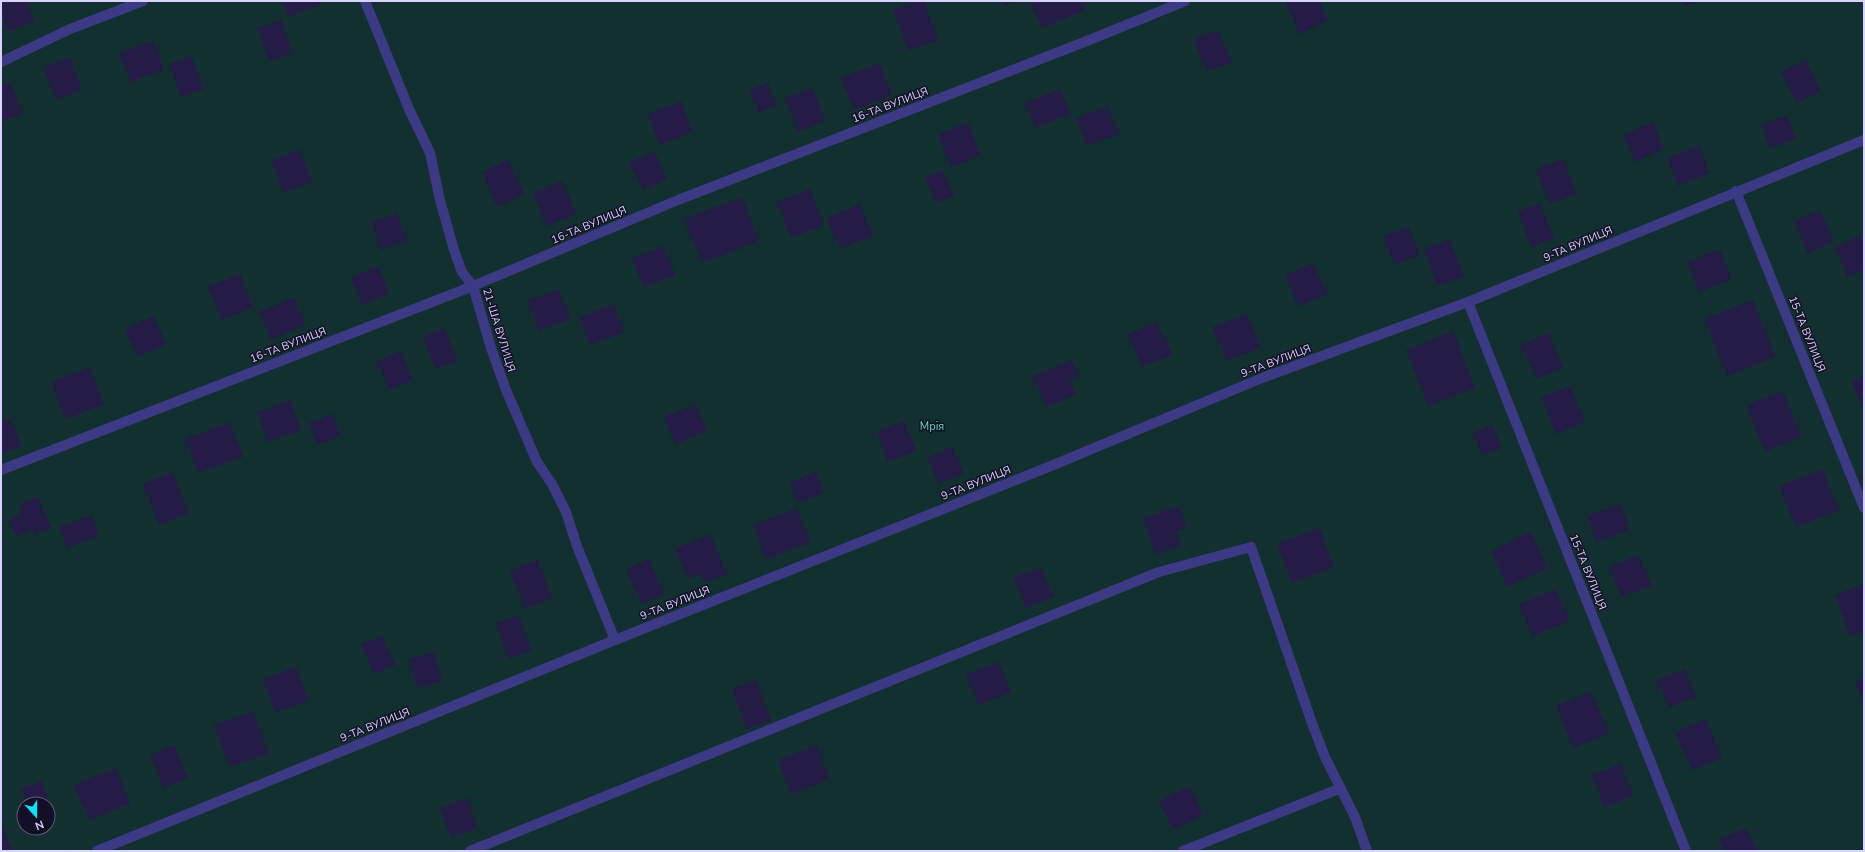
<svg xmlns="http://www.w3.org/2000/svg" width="1865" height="852" font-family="'Nunito Sans',sans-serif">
  <rect width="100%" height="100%" fill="#130f26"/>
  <path fill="#12302f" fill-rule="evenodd" d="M1 1H1864V851H1ZM24 804H48V828H24Z"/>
  <path fill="#241b47" d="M1 1H27L34 21 8 31 1 12Z
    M282 1H320L321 5 288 17Z
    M917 1H924L938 40 908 51 893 10Z
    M1004 1H1016L1006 5Z
    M1039 1H1082L1086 10 1042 28 1031 4Z
    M1288 1H1320L1328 21 1299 34 1286 2Z
    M1683 1H1699L1685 6Z
    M281 20 292 53 269 61 257 28Z
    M1218 30 1232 62 1207 71 1194 39Z
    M153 41 164 70 130 82 119 53Z
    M191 56 204 89 181 97 169 64Z
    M70 57 82 90 56 100 44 67Z
    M1806 60 1821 92 1796 103 1781 72Z
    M879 63 892 95 854 110 841 78Z
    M10 82 23 113 1 122V85Z
    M768 83 776 105 759 112 750 90Z
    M813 88 825 121 798 132 785 98Z
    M1060 89 1071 114 1035 128 1025 103Z
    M681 101 693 132 660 145 648 114Z
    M1108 106 1119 134 1087 146 1076 118Z
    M1787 115 1796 139 1770 148 1761 125Z
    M1653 122 1664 149 1635 162 1623 135Z
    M968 123 981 156 951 167 938 134Z
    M1700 146 1710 173 1678 186 1667 158Z
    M300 150 312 182 283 193 272 160Z
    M654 151 667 179 643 190 629 163Z
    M1563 159 1577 194 1550 204 1536 169Z
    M509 160 524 195 497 207 482 172Z
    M943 170 954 196 936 203 925 177Z
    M562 181 576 214 546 226 533 193Z
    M810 189 824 225 791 238 777 202Z
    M742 197 759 241 702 263 684 219Z
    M1540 203 1554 238 1531 247 1518 212Z
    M860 204 873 235 840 249 827 218Z
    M1820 210 1834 242 1808 253 1794 221Z
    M397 213 407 241 381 250 371 222Z
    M1409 227 1420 255 1394 265 1384 236Z
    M1860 236 1864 244V270L1848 277 1835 247Z
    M1450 239 1464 277 1437 286 1424 249Z
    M664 246 675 275 644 287 632 258Z
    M1720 249 1732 279 1699 292 1687 262Z
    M1313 263 1327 294 1298 306 1285 275Z
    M379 266 389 293 362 305 351 277Z
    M240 274 253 307 222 320 208 287Z
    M559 289 570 319 539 331 528 300Z
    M294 297 305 325 271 340 259 312Z
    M1753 300 1775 357 1727 376 1705 319Z
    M614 304 624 332 590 345 579 317Z
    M1247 314 1261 347 1227 361 1213 327Z
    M153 316 166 344 137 357 125 329Z
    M1157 322 1172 355 1142 367 1128 334Z
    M444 328 458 361 436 369 423 337Z
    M1453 331 1475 388 1428 406 1406 350Z
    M1549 333 1563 368 1536 379 1521 345Z
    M401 351 413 380 389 390 377 361Z
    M1072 360 1079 376 1070 379 1076 395 1045 407 1033 376Z
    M90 367 104 404 65 419 51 382Z
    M1864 376V411L1852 381Z
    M1570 386 1585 422 1556 434 1541 397Z
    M1783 391 1801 437 1765 452 1746 405Z
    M290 400 301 430 268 442 257 412Z
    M696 404 707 431 675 444 664 417Z
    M333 414 341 436 317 445 309 423Z
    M10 418 21 446 1 454V422Z
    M904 421 916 451 888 462 876 432Z
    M230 422 243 457 198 473 185 439Z
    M1492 425 1502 448 1482 456 1473 433Z
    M953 447 963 474 939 484 927 457Z
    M1822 469 1839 510 1796 527 1779 486Z
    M173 472 189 513 159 525 143 484Z
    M816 472 824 493 798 503 790 482Z
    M38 497 51 528 35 535 32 529 16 536 9 520 22 514 18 505Z
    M1620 504 1630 530 1596 542 1587 516Z
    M1179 506 1186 528 1177 531 1181 546 1155 554 1143 518Z
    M797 508 810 543 766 559 753 525Z
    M92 515 99 536 67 548 59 527Z
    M1319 528 1334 567 1292 583 1277 544Z
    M1531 532 1548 568 1507 587 1491 551Z
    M710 534 727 574 705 583 701 574 688 579 675 549Z
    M1639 555 1651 586 1621 597 1609 567Z
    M649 559 664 594 641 604 626 569Z
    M537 560 552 598 525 609 510 571Z
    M1041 567 1054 597 1026 608 1013 578Z
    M1864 584V631L1850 636 1835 595Z
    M1556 589 1569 621 1532 636 1519 604Z
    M519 615 531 651 508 659 496 623Z
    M382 636 395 665 374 674 361 644Z
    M433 652 443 680 418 688 408 660Z
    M999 662 1011 692 978 705 966 674Z
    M296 667 309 701 275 713 263 679Z
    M1685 669 1696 697 1668 708 1657 680Z
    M1864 678V702L1855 682Z
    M756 680 771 721 747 729 732 689Z
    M1591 691 1609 733 1574 748 1556 706Z
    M253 711 269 753 230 767 214 725Z
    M1706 719 1722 758 1692 770 1675 732Z
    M174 745 188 778 163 788 150 755Z
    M817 745 830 779 791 794 779 760Z
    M1621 764 1633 796 1604 807 1592 775Z
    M116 768 130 804 89 820 74 785Z
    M41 781 56 818 48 821V804H27L21 789Z
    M1190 786 1204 815 1173 830 1159 801Z
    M467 798 478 828 451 837 440 808Z
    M1 823 12 850 11 851H1Z
    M1747 828 1757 851H1724L1719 839Z"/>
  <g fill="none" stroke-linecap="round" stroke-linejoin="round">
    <path stroke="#3d3a85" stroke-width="10" d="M365 1 409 109 430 153 440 200 454 250 462 272 473 286 491 348 506 390 537 462 552 484 566 512 577 546 615 640
      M1 62 70 29 143 1
      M1736 191 1864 508
      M1468 302 1686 851
      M1 470 473 286 678 200 1092 39 1185 1
      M97 851 615 640 1051 466 1262 378 1468 302 1864 140
      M470 851 1159 572 1251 547 1313 726 1325 757 1355 817 1367 851
      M1183 851 1341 788"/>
  </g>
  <g text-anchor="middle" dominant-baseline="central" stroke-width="3" stroke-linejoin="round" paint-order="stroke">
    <g font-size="11" fill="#d9d4ff" stroke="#130f26">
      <text transform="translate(890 105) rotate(-21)">16-ТА ВУЛИЦЯ</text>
      <text transform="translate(589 225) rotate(-23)">16-ТА ВУЛИЦЯ</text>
      <text transform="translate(1578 244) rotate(-23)">9-ТА ВУЛИЦЯ</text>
      <text transform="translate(499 330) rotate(73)">21-ША ВУЛИЦЯ</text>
      <text transform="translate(1807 334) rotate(68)">15-ТА ВУЛИЦЯ</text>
      <text transform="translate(288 345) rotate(-21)">16-ТА ВУЛИЦЯ</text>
      <text transform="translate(1276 361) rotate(-21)">9-ТА ВУЛИЦЯ</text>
      <text transform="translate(976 483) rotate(-22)">9-ТА ВУЛИЦЯ</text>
      <text transform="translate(1588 572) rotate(68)">15-ТА ВУЛИЦЯ</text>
      <text transform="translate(675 603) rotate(-22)">9-ТА ВУЛИЦЯ</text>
      <text transform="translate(375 725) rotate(-22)">9-ТА ВУЛИЦЯ</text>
    </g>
    <g font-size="11" fill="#5fe0c0" stroke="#130f26">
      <text x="932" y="426">Мрія</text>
    </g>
  </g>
  <rect width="1865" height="852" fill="none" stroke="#d9d4ff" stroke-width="4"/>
  <g transform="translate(36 816) rotate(159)"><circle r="19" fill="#130f26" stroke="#625e7d"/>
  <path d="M0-3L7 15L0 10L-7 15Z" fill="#00e5ff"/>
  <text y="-6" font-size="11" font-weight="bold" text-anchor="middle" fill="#d9d4ff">N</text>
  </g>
</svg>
